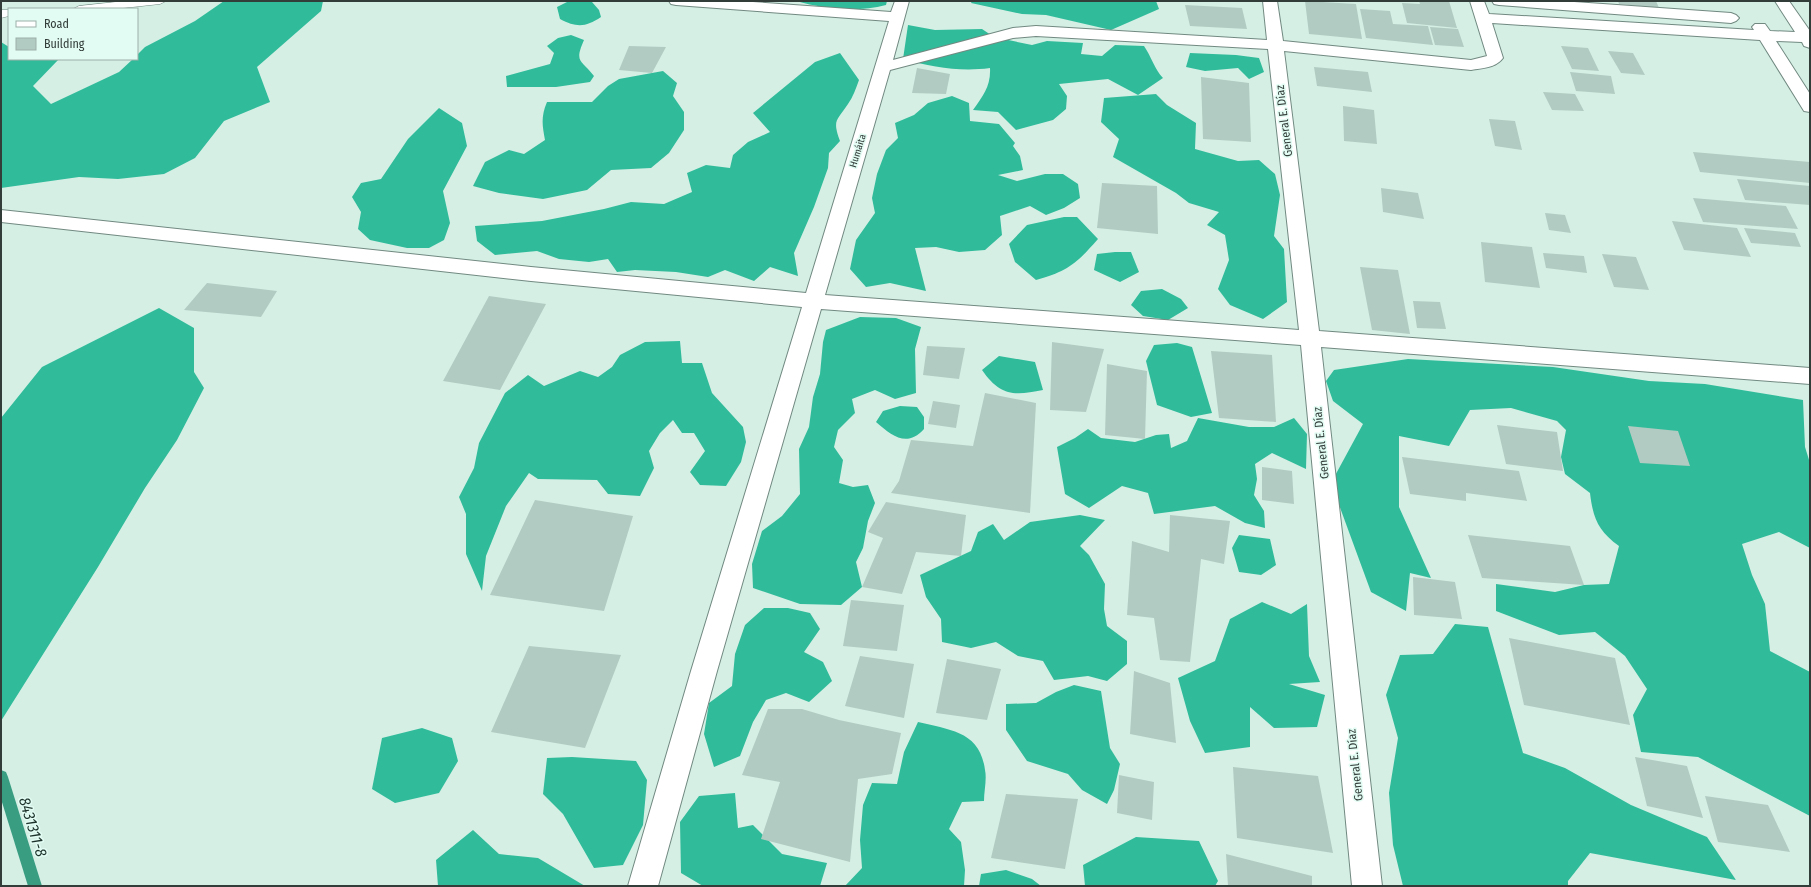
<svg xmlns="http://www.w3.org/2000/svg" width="1811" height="887" font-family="'Fira Sans Condensed',sans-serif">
  <rect width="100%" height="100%" fill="#d5efe5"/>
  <path fill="#30bc9a" d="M224 1H323L321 11 257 67 270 102 224 121 195 158 164 174 118 179 79 177 1 188V42L9 47V59H59L33 86 51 104 119 72 133 59H137V55L145 47 195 21Z
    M569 1 592 2 599 10 601 17C586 27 577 28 560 19L557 7Z
    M796 1H887L886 5C856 13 825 9 796 1Z
    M972 1H1156L1159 9 1111 30 1046 15 1022 14 971 3Z
    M908 25 935 30 982 29 994 37 1032 45 1047 41 1083 43 1081 54 1102 56 1115 45 1144 46C1151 56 1155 70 1163 78L1138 95 1108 79 1059 84 1067 96 1066 109 1053 120 1016 130 998 112 973 110C983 96 991 86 990 68 960 72 932 67 903 59Z
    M571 35 584 40C574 63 581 59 594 76L590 82 556 87H507L506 76 550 64 554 53 547 46 558 38Z
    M840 53 859 80C856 88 853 97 848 104 837 121 832 119 840 141L829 153 828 168 814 207 794 253 798 276 770 267 754 281 725 270 708 277 676 272 635 270 617 272 608 259 589 262 559 259 537 251 495 255 477 241 475 226 542 221 604 209 631 202 664 204 692 192 687 173 706 165 730 168 733 155 748 142 770 132 753 113 815 62Z
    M1190 53 1236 55 1259 58 1264 72 1249 79 1238 68 1205 71 1186 67Z
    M663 71 677 83 673 96 684 112V130L669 153 651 168 611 170 587 190 543 199 499 193 473 186 485 162 509 150 524 154 545 140C542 125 541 116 547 102H592L608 86 619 79Z
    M1156 94 1167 105 1196 123 1195 149 1238 161 1259 160 1275 174 1280 195 1274 236 1284 249 1287 302 1263 319 1230 305 1218 289 1229 260 1225 235 1207 225 1219 212 1189 203 1176 193 1113 157 1119 139 1101 122 1104 98Z
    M952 96 969 103 970 121 999 124 1015 143 1013 146 1020 156 1023 170 998 175 1017 181 1045 174H1063L1078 184 1080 198 1064 208 1046 215 1030 206 1000 216 1002 235 985 250 959 252 936 247 915 248 926 291 890 283 866 287 850 269 856 240 875 213 872 198 877 174 886 150 898 138 895 123 914 115 928 103Z
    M439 108 462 123 467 146 443 191 450 223 444 240 429 248H407L370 240 358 229 361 212 352 197 361 183 381 179 408 139Z
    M1064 217H1077L1098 239C1076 264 1068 271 1036 280L1015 262 1009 244 1027 225Z
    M1115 252H1131L1139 272 1120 282 1094 270 1097 254Z
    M1162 289 1181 299 1188 308 1168 320 1143 316 1131 305 1141 291Z
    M159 308 194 328V372L204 388 177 440 145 488 98 567 1 721V418L42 367Z
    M860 317 896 318 921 327 915 349 916 393 895 399 875 390 852 399 855 413 838 430 834 447 843 460 839 483 853 487 868 485 875 503 868 521 863 548 856 562 862 587 841 605 800 604 753 588 752 564 762 531 782 516 800 494 799 449 809 427 813 397 820 374 823 342 826 330Z
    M680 341 682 363H702L712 393 743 427 746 442 741 462 726 486 700 485 690 472 705 451 694 433H682L673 420 660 433 649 451 654 468 640 496 608 494 597 480 538 479 529 473 506 506 486 556 482 591 466 554V514L459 497 474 468 479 443 505 393 528 375 544 386 580 371 598 377 612 367 620 355 645 342Z
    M1177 343 1192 347 1212 413 1191 417 1157 405 1146 361 1154 345Z
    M999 356 1035 362 1043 390C1014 396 1000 396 982 370Z
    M1408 359 1553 367 1649 381 1705 384 1803 400 1805 447 1810 463V548L1779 532 1742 544 1752 575 1765 604 1770 651 1810 672V816L1698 757 1641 752 1633 715 1647 689 1625 656 1595 632 1559 635 1496 611V584L1555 592 1584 585 1609 584 1619 546C1598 531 1593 518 1590 493L1565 474 1561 457 1566 430 1557 421 1511 408 1470 410 1449 446 1399 436V507L1431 578 1410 573 1406 611 1371 592 1331 483 1363 424 1333 401 1326 381 1334 370Z
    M900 406 917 407 924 417V429C907 448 892 436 876 422L883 411Z
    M1198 418 1249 427H1274L1294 418 1307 434 1306 469 1272 453 1255 464 1257 479 1254 495 1264 511 1265 528 1245 523 1215 506 1154 514 1148 493 1122 486 1089 508 1065 494 1057 447 1075 438 1088 429 1101 438 1135 442 1156 435 1169 434 1171 448 1187 441Z
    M1080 515 1105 520 1080 546 1089 555 1105 584 1104 609 1107 626 1127 641V664L1107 681 1088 676 1054 680 1043 661 1018 656 996 642 971 648 942 642 941 619 926 597 920 575 971 551 978 532 993 524 1004 540 1030 522Z
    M1239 535 1270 539 1276 565 1261 575 1239 572 1232 548Z
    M1262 602 1291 614 1307 604 1309 656 1320 682 1289 684 1325 695 1317 727 1274 728 1250 707V747L1205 753 1190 721 1178 678 1215 661 1230 619Z
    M764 608H788L810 613 820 629 804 652 823 662 832 681 809 702 786 693 766 700 753 722 740 756 714 767 704 734 709 703 732 686 735 654 745 625Z
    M1455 624 1488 627 1523 753 1565 768 1631 805 1707 837 1736 880 1590 853 1568 881V886H1403L1393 845 1389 793 1398 738 1386 695 1400 655 1433 654Z
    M1074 685 1101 691 1110 748 1120 764 1114 790 1107 804 1082 790 1068 774 1027 761 1006 730V704L1036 703 1056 692Z
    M918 722C950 730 980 731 985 770 987 779 984 791 984 801L962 802 949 829 961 842 965 870 964 886H845L862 868 860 840 863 805 872 783 897 784 904 752Z
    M422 728 452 738 458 761 439 793 395 803 372 789 382 738Z
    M572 757 636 761 647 780 643 825 623 865 594 868 563 814 543 794 547 758Z
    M735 793 738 828 753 825 782 854 827 863 820 886H703L681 873 680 822 699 796Z
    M473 830 499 854 538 858 585 886H438L436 860Z
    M1136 837 1199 841 1218 881 1215 886H1085L1083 865Z
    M1006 870 1032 879 1041 886H979L981 874Z"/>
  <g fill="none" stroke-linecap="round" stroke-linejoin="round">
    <path fill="#399d82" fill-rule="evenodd" d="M1 770 6 772 8 777 42 886H28L1 799Z"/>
  </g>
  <path fill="#b2cbc2" d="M1305 1 1356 4 1362 39 1309 34Z
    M1419 1H1449L1457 28 1407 23 1402 3 1420 4Z
    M1618 1H1656L1659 8 1619 4Z
    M1185 5 1242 8 1247 29 1190 26Z
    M1360 9 1390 11 1393 24 1428 26 1433 45 1366 38Z
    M1430 27 1458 29 1464 47 1435 45Z
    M629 46 666 47 652 73 619 70Z
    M1561 46 1588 48 1599 71 1572 69Z
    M1608 51 1633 53 1645 75 1621 73Z
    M1314 67 1368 72 1372 92 1317 86Z
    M917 68 950 74 946 94 912 93Z
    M1570 72 1611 76 1615 94 1576 91Z
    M1201 77 1249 83 1251 142 1203 139Z
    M1543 92 1575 94 1584 111 1552 110Z
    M1343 106 1374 110 1377 144 1344 141Z
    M1489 119 1515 121 1522 150 1495 146Z
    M1693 152 1810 162V183L1700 172Z
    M1737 179 1810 186V205L1745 200Z
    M1102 183 1157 186 1158 234 1097 228Z
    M1381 188 1418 193 1424 219 1383 212Z
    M1693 198 1786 206 1798 229 1703 222Z
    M1545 213 1565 215 1571 233 1549 230Z
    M1672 221 1737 228 1751 257 1684 250Z
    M1744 228 1795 233 1801 247 1751 243Z
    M1481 242 1532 247 1540 288 1485 282Z
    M1543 253 1584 256 1587 273 1546 268Z
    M1602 254 1636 257 1649 290 1614 287Z
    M1360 267 1398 270 1410 334 1372 330Z
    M207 283 277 291 261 317 184 310Z
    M489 296 546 304 500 390 443 381Z
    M1413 301 1440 302 1446 329 1417 328Z
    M1052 342 1104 349 1086 412 1050 410Z
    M927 346 965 348 959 379 923 375Z
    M1211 351 1272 355 1276 422 1219 418Z
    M1107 364 1147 371 1145 439 1105 435Z
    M985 393 1036 403 1030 513 891 493 899 481 911 440 973 446Z
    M933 401 960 405 956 428 928 424Z
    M1497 425 1557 432 1563 471 1506 464Z
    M1628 426 1678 431 1690 466 1640 463Z
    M1402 457 1519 471 1527 501 1466 493V501L1410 494Z
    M1262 467 1292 471 1294 504 1262 500Z
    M535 500 633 516 604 611 490 595Z
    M886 502 966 515 961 556 916 552 902 594 862 587 883 538 868 532Z
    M1170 515 1230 521 1224 564 1201 559 1190 662 1160 660 1154 618 1127 615 1132 541 1169 552Z
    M1468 535 1570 546 1584 585 1482 578Z
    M1413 577 1455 582 1462 619 1414 615Z
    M851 600 904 605 897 651 843 646Z
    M1509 638 1615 658 1630 725 1524 705Z
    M529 646 621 655 585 748 491 732Z
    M860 656 914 664 904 718 845 706Z
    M947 659 1001 669 987 720 936 713Z
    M1134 671 1170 683 1176 743 1130 734Z
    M768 709H802L839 720 901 733 892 774 858 779 850 862 761 839 780 782 742 775Z
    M1635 757 1687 766 1703 818 1647 806Z
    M1233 767 1318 776 1333 853 1237 838Z
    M1119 775 1154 782 1152 820 1117 813Z
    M1006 794 1078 799 1065 869 991 858Z
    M1705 796 1768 805 1790 852 1718 842Z
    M1226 854 1312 876V886H1228Z"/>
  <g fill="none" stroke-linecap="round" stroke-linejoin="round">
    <g stroke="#718980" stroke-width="1">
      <path id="service" d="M125 1H166L160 4 114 9H73L79 6Z
        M1 10H9V16L1 18Z"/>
    </g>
    <g stroke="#718980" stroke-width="2">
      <path id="minor" d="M669 1H738L891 12 895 1H909L893 60 1013 28 1036 26 1267 40 1263 1H1277L1283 41 1471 60 1487 56 1470 1H1484L1489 14 1754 30 1752 27 1755 24H1765L1770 31 1795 32 1775 1H1789L1810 31V48L1804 46 1802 42 1776 41 1810 94V112L1804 111 1760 40 1492 23 1503 58C1496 68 1482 68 1471 70L1284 51 1319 331 1810 368V384L1321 347 1382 886H1352L1301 345 821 309 717 671 658 886H628L691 671 802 307 531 281 1 222V210L531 267 806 293 889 21 676 5 671 4ZM1036 36 1268 49 1299 330 825 295 890 70 1013 38Z
        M1492 1H1560L1731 13 1736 15 1739 18 1736 21 1731 23 1499 5 1494 4Z"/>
    </g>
    <use href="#service" fill="#fff" fill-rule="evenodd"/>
    <use href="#minor" fill="#fff" fill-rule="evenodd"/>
  </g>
  <g text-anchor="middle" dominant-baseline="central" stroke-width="3" stroke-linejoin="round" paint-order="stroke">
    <g font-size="10" fill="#323c39" stroke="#e2fcf3">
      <text transform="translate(858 151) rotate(-73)">Humáita</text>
    </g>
    <g font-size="12" fill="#323c39" stroke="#e2fcf3">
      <text transform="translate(1284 121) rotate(-97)">General E. Díaz</text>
      <text transform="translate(1321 443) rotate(-96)">General E. Díaz</text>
      <text transform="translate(1355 765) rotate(-96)">General E. Díaz</text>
    </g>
    <g font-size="16" font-style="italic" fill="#1c322b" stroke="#e2fcf3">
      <text transform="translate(33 827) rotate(73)">8431311-8</text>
    </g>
  </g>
  <rect width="1811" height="887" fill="none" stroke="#323c39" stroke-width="4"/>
  <rect x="8" y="8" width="130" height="52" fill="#e2fcf3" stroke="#9cafa9"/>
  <rect x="16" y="21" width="20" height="6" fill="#ffffff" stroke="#9cafa9"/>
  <text x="44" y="28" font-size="12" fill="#323c39">Road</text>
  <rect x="16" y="38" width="20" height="12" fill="#b2cbc2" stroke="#9cafa9"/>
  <text x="44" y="48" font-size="12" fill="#323c39">Building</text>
</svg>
